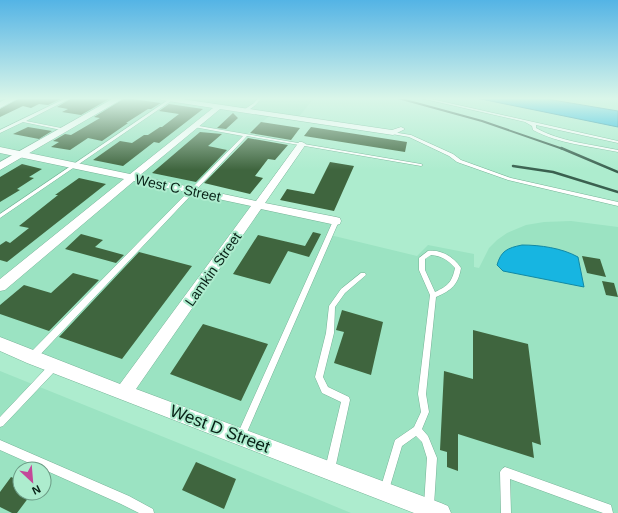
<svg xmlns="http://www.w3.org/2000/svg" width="618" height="513" font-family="Helvetica,sans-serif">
  <rect width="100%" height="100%" fill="#adecce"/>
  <path fill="#9be3c2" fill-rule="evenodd" d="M69 98H314L298 118 272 114 246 135 193 191 336 221 330 235 417 256 428 245 474 254V267L479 268 489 248 497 240 507 233 526 225 544 222 571 221 618 227V513H441L0 344V132Z
    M0 371 310 496 351 513H0ZM20 469H44V493H20Z"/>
  <path fill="#17b5e1" stroke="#1289a4" d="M476 98H541L618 111V127Z
    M522 245C540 245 562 248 578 257L584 287 503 271 497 265C501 251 507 248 522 245Z"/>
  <path fill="#3f653e" d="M20 98H63L48 105 39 104 31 108 23 106 0 117V109Z
    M72 98H111L81 115 62 112 68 109 57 107Z
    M125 98 161 103 151 109H148L126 123H128L102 141 88 138 70 150 51 147 59 142 53 141 65 134 71 135 100 118 94 117Z
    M169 104 203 109 159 143 154 142 123 166 93 160 120 141 132 143 144 135H148L160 127H162L179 114 159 111Z
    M233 113 238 118 226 129 217 128Z
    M261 122 300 128 291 140 250 133Z
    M28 127 52 131 39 139 13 134Z
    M311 127 407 142 405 152 304 136Z
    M200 132 222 134 208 146 227 150 196 182 152 173Z
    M248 138 288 145 275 160 268 159 255 176 263 178 250 194 204 183Z
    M330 162 354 166 334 211 280 200 287 189 314 194Z
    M22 164 42 169 29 177 34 178 17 189 20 190 0 202V177Z
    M79 178 106 184 7 262 0 260V245L6 241 10 243 29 228 19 226 58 195H55Z
    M313 232 321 234 309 257 288 251 270 284 233 274 258 235 305 246Z
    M81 234 103 240 95 247 124 255 116 263 65 249Z
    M139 252 192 266 122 359 59 337Z
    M582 256 600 259 606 277 587 273Z
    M73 273 99 280 49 331 0 314V305L24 285 51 293Z
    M602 281 614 283 618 297 606 295Z
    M342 310 383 322 371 375 334 363 344 332 336 330Z
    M203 324 268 344 241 401 170 374Z
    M473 330 528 344 541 445 532 442 534 458 458 434V471L447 467V452L440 450 444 371 473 379Z
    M196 462 236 479 224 509 182 490Z
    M11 477 20 481V493H32L17 513H12L0 507V492Z"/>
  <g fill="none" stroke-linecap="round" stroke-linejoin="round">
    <g stroke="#76b397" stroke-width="1">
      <path id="service" d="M66 98H71L26 121 66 129V131L23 122 0 133V130Z
        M171 98 174 99 0 218V214Z
        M258 98H262C257 103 252 110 245 111V109L254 103Z
        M420 98H427L618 141V143L536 125V128C561 142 590 144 618 150V152C589 146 559 144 533 130L532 126 525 122Z
        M193 125 421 164 423 165 421 166 247 136 36 359 33 360 30 359 29 356 30 353 243 136 194 127 192 126Z
        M392 132 411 135 453 154 461 160 511 178 618 202V206L508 180 457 162 449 156 409 137 392 134Z
        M336 219 339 221 244 439 241 440 238 439 237 436 238 433 333 221Z
        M428 251C441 249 454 257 461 268 458 285 452 290 436 297L426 394 429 412 422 429 428 436 437 458 434 505 433 509 429 510 425 509 424 505 427 458 422 442 416 436 402 446 388 493 385 495 382 493 380 490 395 440 414 427 421 412 418 394 430 295 419 270V258ZM431 255C442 256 448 260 455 268 452 282 448 286 435 292L425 270V259Z
        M361 273H365L366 275 345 293 335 307 334 333 323 377 328 387 349 397 350 400 335 469 333 472 330 474 327 472 325 469 341 402 322 393 315 377 326 333 329 306 341 289Z
        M54 362 57 363 58 366 57 369 3 426 0 427V417L51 363Z
        M0 440 129 496 153 509 154 513H139L121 504 0 450Z
        M505 467 611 505 613 513H603L510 479 511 513H501L500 472 502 469Z"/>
    </g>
    <g stroke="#76b397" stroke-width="1">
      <path id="minor" d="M159 98H175L392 130 401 127 405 129 393 135 220 109 139 176 256 201 299 142H302L306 144 265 203 336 217 340 218 341 221 340 224 336 225 261 209 136 389 441 503 448 506 451 513H414L27 363 0 351V337L120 384 251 206 134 181 5 290 0 291V279L124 179 0 153V147L130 174 213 108 162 100Z"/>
    </g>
    <g stroke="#76b397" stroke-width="1">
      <path id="tertiary" d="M8 98H19L0 108V102Z
        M114 98H124L0 170V162Z"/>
    </g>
    <use href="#service" fill="#fff" fill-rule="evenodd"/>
    <use href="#minor" fill="#fff" fill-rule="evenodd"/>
    <use href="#tertiary" fill="#fff" fill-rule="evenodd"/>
    <path stroke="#3a604f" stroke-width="2" d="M398 98 482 121 563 149"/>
    <path stroke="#3a604f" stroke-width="2.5" d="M561 148 618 172
      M513 166 553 172 618 192"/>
  </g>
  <linearGradient id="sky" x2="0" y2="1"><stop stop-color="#54b4e5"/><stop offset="0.58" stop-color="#daf6e9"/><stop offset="1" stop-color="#daf6e9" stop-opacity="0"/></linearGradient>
  <rect width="618" height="170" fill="url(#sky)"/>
  <g text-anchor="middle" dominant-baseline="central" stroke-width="4" stroke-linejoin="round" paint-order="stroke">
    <g font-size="14" fill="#082217" stroke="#adecce">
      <text transform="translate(178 188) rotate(12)">West C Street</text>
      <text transform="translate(213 269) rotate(-55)">Lamkin Street</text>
    </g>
    <g font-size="17" fill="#082217" stroke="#adecce">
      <text transform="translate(220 429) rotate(21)">West D Street</text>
    </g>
  </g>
  <g transform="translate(32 481) rotate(154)"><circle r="19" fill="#adecce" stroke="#6b9b85"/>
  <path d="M0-3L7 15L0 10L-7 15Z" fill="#c44899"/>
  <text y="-6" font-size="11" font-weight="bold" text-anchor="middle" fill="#082217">N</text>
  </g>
</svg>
